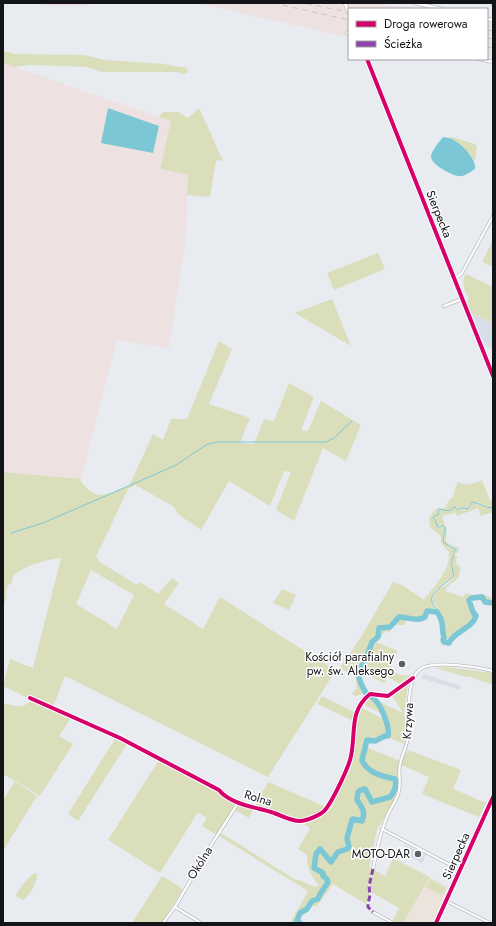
<svg xmlns="http://www.w3.org/2000/svg" width="496" height="926" font-family="Jost,sans-serif">
  <rect width="100%" height="100%" fill="#e8ebf0"/>
  <path fill="#d7dee8" d="M471 313 493 324V349L485 345Z
    M424 674 461 686 460 690 421 678Z
    M405 845 426 855 422 863 402 853Z"/>
  <path fill="#eee1e2" d="M31 3H89L86 6H52Z
    M197 3H364L428 9H349V31H347L346 37Z
    M487 22 493 24V60L487 59Z
    M3 63 171 121 160 169 188 175 186 237 169 348 117 340 81 479 3 472Z"/>
  <path fill="#ebe3dc" d="M430 877 448 887 433 923H403Z"/>
  <path fill="#dadeba" fill-rule="evenodd" d="M3 51 15 54 84 55 105 60 163 64 187 68 188 72 184 74 177 72H102L87 67 31 65 14 67 3 63Z
    M199 108 223 161 216 160 210 197 187 195 188 175 160 169 171 121 159 117 163 112H178L188 118Z
    M452 137 475 144 477 147 475 161 470 154 449 138Z
    M493 240V267L482 262Z
    M378 253 385 269 334 290 327 273Z
    M466 274 493 287 492 323 471 313 467 302 469 299C465 290 460 283 466 274Z
    M332 299 351 346 295 313Z
    M219 341 232 349 209 404 250 418 240 443 254 444 264 419 274 421 289 383 314 397 301 430 308 431 321 401 361 425 346 461 323 448 294 521 276 510 291 472 284 471 270 506 229 481 201 530 179 515 173 506 135 485 128 489 96 557 100 562 137 585 140 582 158 594 172 578 179 583 164 604 203 629 220 597 333 669 334 673 268 777 65 676 53 707 30 696 28 698 3 686 10 659 33 668 61 558C45 560 25 565 13 576L12 583 7 586 6 599 3 606V472L81 479V481C96 504 109 493 129 486L153 434 163 440 171 419H187ZM91 570 134 595 117 629 76 604Z
    M482 480 490 500 493 501V507C485 508 479 502 471 502L467 509 462 508 459 509 457 507H454L449 511 440 508 438 509 437 515 433 516V519L435 522 436 526 440 527 442 526 444 528 443 542 454 549 453 558 450 563 454 575C448 583 429 589 431 600 431 603 434 605 435 608L436 609V611L432 612 427 610 425 612 424 617 412 619 408 616H399L389 626H379L377 628 378 636C366 644 366 662 356 672L365 693 356 696 352 694 357 688 356 683V677L340 668 361 637 393 582 402 585 424 600C434 587 451 569 449 552L441 543V537L438 533 430 527 429 518C434 510 436 507 445 508L449 500 452 498 458 482C467 487 474 483 482 480Z
    M474 502 477 505 493 509V512L481 516 478 508 457 516 456 513 444 515 442 517 447 530 446 541 448 543 459 548 458 553H455V547L444 542 445 527 442 524 437 526 434 517 438 516 440 509 449 512 454 508H457L458 510C462 509 469 511 470 507 471 506 471 504 472 503Z
    M454 555 457 556 456 563 460 567C461 583 450 580 445 591L464 597 465 593 472 595 483 594 493 599V602L487 603 483 597 469 599 468 601C471 606 472 612 476 616L475 618 464 629 456 633 447 643 444 642V640L445 637 443 632 444 629 443 620 439 615 438 608 432 601 433 595 439 588 444 587 450 582 455 575 451 563 454 558Z
    M282 589 296 595 289 610 273 603Z
    M399 617 406 618 405 625H393Z
    M391 626 392 628 390 632 385 631 381 637H379L380 629Z
    M374 641 398 651 389 662C392 673 400 677 411 675L402 685 388 677 384 683 360 671 369 656 372 644Z
    M446 667 493 673V685L468 676 466 677 436 668Z
    M408 683 404 714 406 728 404 744 388 737 390 728 378 701 403 713 396 701 392 697Z
    M322 696 356 713 354 721 317 704Z
    M370 699 375 701 382 714 362 704Z
    M32 700 71 718 59 736 73 744 40 796 15 780V781L37 796 3 851V800L15 781 3 774V703C18 706 20 710 32 700Z
    M360 707 385 720 389 729 387 736 384 735 375 741 366 740C365 747 361 754 362 761 363 772 385 777 394 780L395 787 389 797 372 802 369 792 365 789H361L357 792V801C362 807 365 812 361 820L353 818 350 824 346 838 348 847 338 851 331 861 324 852 319 849 315 854 313 869 322 873V877L328 882 319 893 317 899C312 901 311 904 307 908 303 913 299 913 297 921L299 923H290L308 891 219 836 221 833 296 880C304 880 309 886 317 887L319 884 315 882V880C309 872 307 865 307 855L298 849 309 830V827L303 824 313 818 321 817 328 808 337 790 353 755 356 722Z
    M115 739 127 744 78 821 68 814Z
    M366 747 400 761 398 773V790L395 800 377 830 369 867 372 869 368 886 369 895 366 904 333 884 316 907 311 904 318 900C320 892 326 889 329 882L326 878 324 877 323 872 314 868 317 854 320 850 331 863C334 859 337 855 340 852 346 847 354 852 347 838L350 824 353 819 362 821 365 815 363 806 357 798 359 793 361 790 366 791 372 803 391 797C396 791 397 785 395 778 383 776 371 772 363 762Z
    M408 750 461 770 453 789 486 803 479 817 422 794 429 777 401 765 404 756Z
    M159 760 234 801 236 803 217 835 202 826 207 818 198 812 160 873 108 840Z
    M268 782 326 807C320 816 306 820 296 820L256 806V804Z
    M240 804 254 808 249 818 235 810Z
    M393 858 430 877 403 923H398L393 920 399 908 371 892 370 885 374 870 385 876Z
    M35 873 37 874C37 882 30 896 23 900L17 897 16 895C20 887 27 878 35 873Z
    M162 876 180 887 182 890 181 892 162 923H132Z
    M430 879 446 888 442 895 426 887Z"/>
  <path fill="#7cc7d5" d="M108 108 159 126 153 153 101 143Z
    M443 137C443 137 449 138 449 138 459 141 477 158 475 169 470 172 465 177 458 176 451 175 430 164 431 156 432 150 439 142 443 137Z"/>
  <g fill="none" stroke-linecap="round" stroke-linejoin="round">
    <path stroke="#7cc7d5" stroke-width="1" d="M11 533 43 523 133 484 176 465 206 445 216 442H326L334 438 352 421
      M437 612V609C420 593 447 586 454 575L451 563 453 558 455 549 443 542 445 528 442 525 440 527 437 526 435 520 433 518 434 516 438 515 439 509 449 511 455 507 458 510 461 508 468 509 472 502C479 503 485 508 493 508"/>
    <path stroke="#7cc7d5" stroke-width="5.5" d="M300 923 297 921 300 913 307 909 312 901 318 899C320 892 325 888 328 882L326 878 323 876V873L314 868 316 854 320 849 331 862 338 852 347 849 349 847 347 838 352 820 353 819 362 821C366 812 362 807 357 800L358 792 361 790 365 789 372 802 390 797C395 791 397 786 395 779 382 776 367 773 362 760L367 740 375 741 385 736H388C390 727 382 708 376 701 374 697 369 697 366 693 363 688 359 679 358 673L367 656 372 642 378 637 379 628 390 627 399 617C408 617 416 622 425 617L427 611 437 612C445 624 441 627 444 638L443 640 444 642 449 643C454 631 472 629 476 616L473 612 469 600 472 598 482 597 485 602 493 603"/>
    <g stroke="#a7aaad" stroke-width="3.5">
      <path id="minor" d="M492 3 493 5
        M347 33H349
        M478 59 493 62
        M455 279 462 273 493 216
        M444 306 462 299
        M30 698 120 738 219 790C230 804 255 807 271 812 281 815 290 821 300 821 306 821 321 815 325 810 332 802 349 767 351 756 356 732 349 711 370 694L388 696 413 678
        M382 829 460 870
        M373 869C376 852 380 835 386 819 389 809 397 801 399 791 401 782 398 773 400 764 403 753 408 743 409 732 410 715 405 683 419 670 431 659 477 667 493 671
        M446 901 490 923
        M175 907 201 923
        M373 912 393 923
        M163 923 175 907 208 850 238 803"/>
    </g>
    <g stroke="#a7aaad" stroke-width="4">
      <path id="tertiary" d="M415 3 442 9
        M487 19 493 20
        M367 59 493 376
        M436 923 493 797"/>
    </g>
    <use href="#minor" stroke="#fcfcfd" stroke-width="2.5"/>
    <use href="#tertiary" stroke="#fcfcfd" stroke-width="3"/>
    <path stroke="#c3c3c5" stroke-width="1" stroke-dasharray="5 5" stroke-linecap="butt" d="M273 3 349 20
      M307 4 349 12
      M487 30 493 31
      M487 38 493 39
      M487 47 493 48"/>
    <g stroke="#a7aaad" stroke-width="4" stroke-linecap="butt">
      <path id="tertiary-bridge" d="M345 3 349 14"/>
    </g>
    <use href="#tertiary-bridge" stroke="#fcfcfd" stroke-width="3"/>
    <path stroke="#8e44ad" stroke-width="3" stroke-dasharray="6 3" stroke-linecap="butt" d="M373 869 369 886 370 895 368 904V907L373 912"/>
    <g stroke="#fff" stroke-width="6">
      <path id="cycleway" d="M367 59 493 376
        M30 698 120 738 219 790C230 804 255 807 271 812 281 815 290 821 300 821 306 821 321 815 325 810 332 802 349 767 351 756 356 732 349 711 370 694L388 696 413 678
        M436 923 493 797"/>
    </g>
    <use href="#cycleway" stroke="#d6006c" stroke-width="4"/>
  </g>
  <g fill="#5e5f64" stroke="#fff" stroke-width="1.5">
    <circle cx="402" cy="664" r="4"/>
    <circle cx="418" cy="854" r="4"/>
  </g>
  <g text-anchor="middle" dominant-baseline="central" stroke-width="3" stroke-linejoin="round" paint-order="stroke">
    <g font-size="12" fill="#131418" stroke="#fff">
      <text transform="translate(439 214) rotate(68)">Sierpecka</text>
      <text transform="translate(408 721) rotate(-87)">Krzywa</text>
      <text transform="translate(258 798) rotate(17)">Rolna</text>
      <text transform="translate(456 856) rotate(-66)">Sierpecka</text>
      <text transform="translate(200 863) rotate(-58)">Okólna</text>
    </g>
    <g font-size="12" fill="#131418" stroke="#fff" text-anchor="end">
      <text x="394" y="657">Kościół parafialny<tspan x="394" dy="14">pw. św. Aleksego</tspan></text>
      <text x="410" y="854">MOTO-DAR</text>
    </g>
  </g>
  <rect width="496" height="926" fill="none" stroke="#131418" stroke-width="8"/>
  <rect x="348" y="8" width="140" height="52" fill="#ffffff" stroke="#a1a1a3"/>
  <rect x="356" y="21" width="20" height="6" fill="#d6006c" stroke="#a1a1a3"/>
  <text x="384" y="28" font-size="12" fill="#131418">Droga rowerowa</text>
  <rect x="356" y="41" width="20" height="6" fill="#8e44ad" stroke="#a1a1a3"/>
  <text x="384" y="48" font-size="12" fill="#131418">Ścieżka</text>
</svg>
